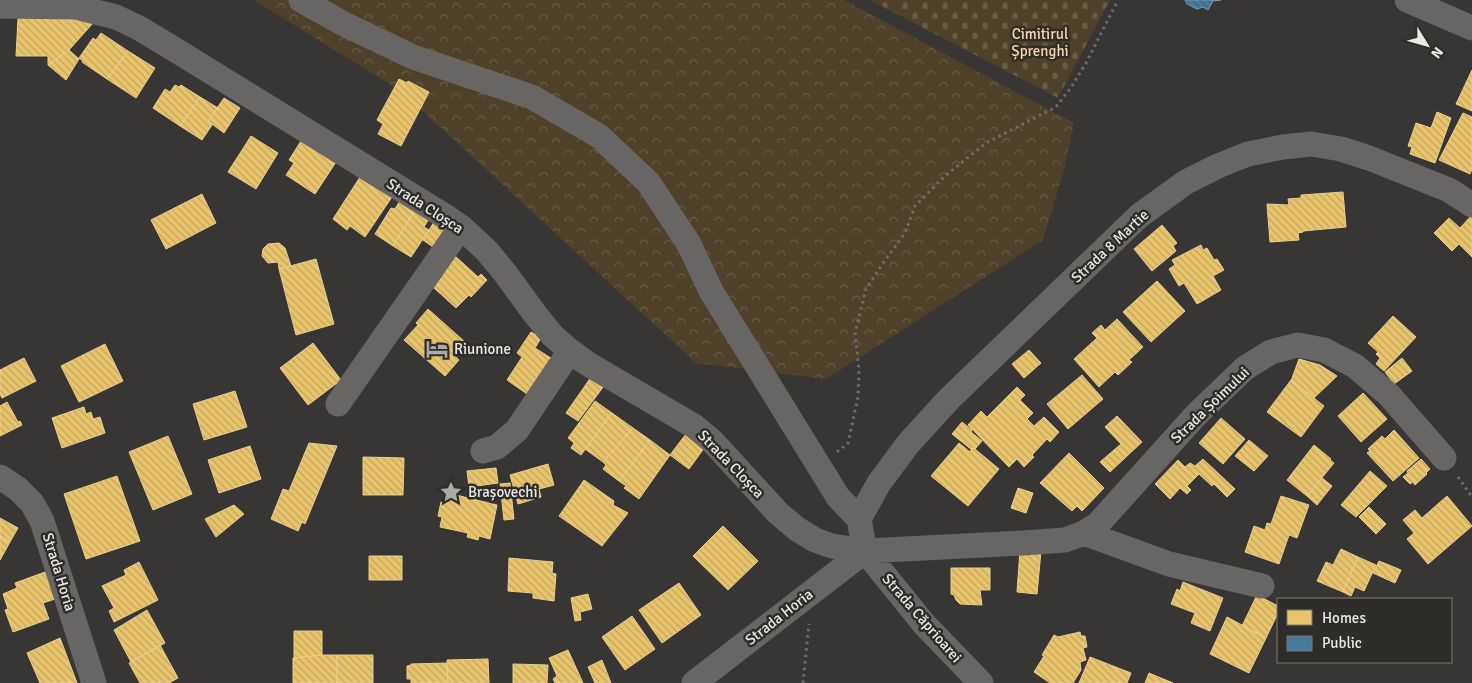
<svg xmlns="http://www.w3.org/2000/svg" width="1472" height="683" font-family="Signika,sans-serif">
  <defs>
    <pattern id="forest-crowns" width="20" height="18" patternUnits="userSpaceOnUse" patternTransform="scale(1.25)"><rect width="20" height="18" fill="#4f4029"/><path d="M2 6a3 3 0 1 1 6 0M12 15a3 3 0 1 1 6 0" fill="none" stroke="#685c48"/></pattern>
    <pattern id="cemetery-stones" width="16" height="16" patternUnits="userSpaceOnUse" patternTransform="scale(1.25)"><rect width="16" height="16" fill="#4f4029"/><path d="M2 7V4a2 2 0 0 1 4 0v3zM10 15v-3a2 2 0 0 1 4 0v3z" fill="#685c48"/></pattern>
    <pattern id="homes-back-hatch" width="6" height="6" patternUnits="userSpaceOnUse" patternTransform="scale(1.25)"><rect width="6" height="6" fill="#e9c46a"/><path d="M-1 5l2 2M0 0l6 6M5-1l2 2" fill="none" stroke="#c0a461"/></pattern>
    <pattern id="public-back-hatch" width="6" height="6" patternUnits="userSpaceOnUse" patternTransform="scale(1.25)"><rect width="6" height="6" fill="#457b9d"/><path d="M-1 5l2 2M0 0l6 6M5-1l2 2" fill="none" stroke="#456375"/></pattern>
  </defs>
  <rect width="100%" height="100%" fill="#383634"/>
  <path fill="url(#forest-crowns)" d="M254 0H844L1074 123 1064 170 1043 240 826 379 696 363 402 92Z"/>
  <path fill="url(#cemetery-stones)" d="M870 0H1110L1058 98Z"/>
  <path fill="url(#homes-back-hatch)" stroke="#e9cf8f" d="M18 18 83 20 94 22 69 50 48 65V56H16Z
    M101 33 128 51 107 79 82 62 83 61 79 58 93 38 96 40Z
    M69 50 79 59 66 80 48 65Z
    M128 51 155 68 136 98 107 79Z
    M1472 70V111L1456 104Z
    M399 79 407 83 408 81 429 92 401 146 378 134 383 124 377 120Z
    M175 85 179 87 181 85 200 97 180 126 153 108 165 89 170 92Z
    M200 97 218 108 208 121 212 125 202 140 180 126Z
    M224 98 240 108 224 133 208 121Z
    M1437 112 1451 118 1435 163 1410 154 1412 147 1408 146 1416 123 1431 128Z
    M1463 113 1472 117V169L1470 174 1439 160Z
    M251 136 278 153 256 189 228 172Z
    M301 141 338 159 315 194 286 175 294 163 289 160Z
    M362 174 396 191 365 237 350 226 347 230 333 219Z
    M1343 192 1346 227 1303 231V232L1298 233 1299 240 1270 242 1267 204 1289 205 1288 199 1301 198V195Z
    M202 194 216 223 166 249 151 220Z
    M401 199 416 208 393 246 375 234 391 208 395 209Z
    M416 208 430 217 424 227 429 230 411 257 393 246Z
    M1472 215V257L1459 244 1452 251 1434 233 1449 218 1460 228Z
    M437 217 447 224 433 247 423 240Z
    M1162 225 1177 243 1173 246 1176 251 1152 271 1134 249Z
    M279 243 285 248 291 266 279 269 278 262 268 263 262 256 263 249 268 244Z
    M1201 245 1203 250 1207 248 1214 260 1217 259 1224 270 1213 276 1221 290 1197 304 1184 283 1179 286 1169 269 1175 265 1172 260Z
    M454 255 478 277 481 274 487 280 471 297 469 295 456 308 433 287 441 279 436 274Z
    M316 259 334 324 296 335 279 269Z
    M1157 281 1185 311 1151 342 1123 312Z
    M428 309 465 342 454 355 459 360 445 376 404 340 418 325 416 323Z
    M1393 316 1416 337 1384 371 1376 364 1380 358 1376 354 1378 352 1368 343Z
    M1117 319 1143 347 1129 360 1132 362 1118 375 1115 372 1099 387 1074 359 1097 338 1092 333 1101 325 1105 330Z
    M531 332 541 338 535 348 554 360 530 396 507 380 522 357 517 353Z
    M313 343 341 380 308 405 280 368Z
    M105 344 123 381 79 402 61 366Z
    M1029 350 1041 363 1024 378 1012 364Z
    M24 358 36 381 2 398 0 394V370Z
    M1402 358 1412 371 1394 384 1385 372Z
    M1299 359 1320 365 1337 376 1314 398 1291 381Z
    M596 370 609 379 578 421 566 413Z
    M1082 375 1103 399 1068 429 1047 404Z
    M1291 380 1324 406 1301 437 1267 412Z
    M1017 387 1025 395 1020 400 1033 413 1027 419 1034 426 1044 417 1059 432 1050 442 1047 439 1032 455 1034 457 1024 467 1017 459 1009 467 968 425 981 411 987 417Z
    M235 391 247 427 204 440 193 404Z
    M1363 393 1387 419 1361 442 1338 416Z
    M595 401 612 413 581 455 571 448 574 443 568 438Z
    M7 402 18 422 20 421 22 425 0 436V406Z
    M84 407 86 414 91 412 93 419 100 417 105 433 62 448 52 418Z
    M612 413 633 428 603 462 585 449Z
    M1117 416 1142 442 1110 472 1100 462 1121 444 1105 427Z
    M1221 418 1245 439 1223 464 1199 443Z
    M962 422 972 430 971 432 982 441 975 449 972 448V450L952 434Z
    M633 428 650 440 619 481 603 469 606 465 603 462Z
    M689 430 707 444 689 469 670 455Z
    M1394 430 1419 458 1393 481 1367 453 1370 451 1368 449 1382 436 1385 439Z
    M168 436 192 494 153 510 129 452Z
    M650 440 670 455 639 499 624 488 626 486 619 481Z
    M1249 440 1268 456 1254 471 1235 456Z
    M309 443 337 446 305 524 302 522 298 531 271 519 283 489 289 491Z
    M959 443 970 452 972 448 975 449 999 469 968 506 931 476Z
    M1314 445 1331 459 1330 460 1334 463 1307 496 1287 480Z
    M250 446 261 479 219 493 208 460Z
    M1069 453 1104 488 1082 511 1077 506 1072 511 1040 483Z
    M363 457 404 458 403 495H363Z
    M1203 459 1235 489 1227 497 1214 484 1212 486 1199 474 1187 486 1191 490 1187 494 1180 488 1170 499 1155 484 1178 460 1185 467 1190 463 1195 466Z
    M1421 459 1430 469 1426 473 1427 474 1415 485 1413 482 1410 484 1403 477 1408 473 1407 471Z
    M548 464 554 485 539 489 541 497 518 504 510 475Z
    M496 468 498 483 469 487 467 471Z
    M1370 471 1387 486 1356 517 1341 505Z
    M117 476 140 541 86 559 64 494Z
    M1322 478 1332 486 1317 505 1307 496Z
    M584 480 614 501 613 505 628 513 602 546 559 516Z
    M510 483 514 519 504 520 500 484Z
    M1018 488 1033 493 1026 513 1011 508Z
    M449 489 456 491V495L497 505 490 539 479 536 478 540 467 537 468 533 440 527 442 517 438 516 441 502 445 504Z
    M1281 496 1309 505 1297 538 1289 535 1279 564 1245 552 1254 526 1265 530 1267 523 1271 524Z
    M1447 496 1472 526 1428 564 1407 539 1414 533 1403 520 1415 510 1422 518Z
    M234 505 244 514 216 537 205 519Z
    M1369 507 1386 524 1376 534 1359 517Z
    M0 518 18 528 10 542 0 536Z
    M723 526 758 561 728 590 693 556Z
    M0 536 10 542 0 560Z
    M1341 549 1358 557 1343 592 1317 581 1326 562 1333 565Z
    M1020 550 1041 551 1037 594 1017 592Z
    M369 556H402V580H369Z
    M1358 557 1376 565 1364 591 1355 587 1351 596 1343 592Z
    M509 558 553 562 552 573 556 574 554 601 533 598V593L508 591Z
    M1379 561 1401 570 1395 583 1373 573Z
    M139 562 158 600 114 622 109 611 114 608 102 586 126 575 124 570Z
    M951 568H990V590H980L982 605 960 604 956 600 954 595 951 594Z
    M45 572 55 599 43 603 49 619 13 632 5 610 8 609 3 594 17 588 15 583Z
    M1183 582 1223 598 1210 631 1191 623 1195 613 1171 604 1177 589 1180 591Z
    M679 583 701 615 662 643 639 610Z
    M588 594 592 609 580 612 581 620 575 621 571 598Z
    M1257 595 1278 606V613L1266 638 1242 626Z
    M147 610 165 643 131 662 114 630Z
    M632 616 655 649 625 670 602 637Z
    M1227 617 1266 638 1249 673 1210 654Z
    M294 631H322V655L294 658Z
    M1080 632 1081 636H1085L1087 647 1083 648 1086 660 1080 662 1081 670 1073 683H1050L1034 672 1044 656 1042 655 1054 635 1058 637Z
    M60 638 77 683H40L27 653Z
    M160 645 178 678 169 683H140L129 663Z
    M568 650 583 683H555L553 679 557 676 549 658Z
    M322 655H337V683H293V658Z
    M337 655H373V683H337Z
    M1090 657 1131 673 1127 683H1079Z
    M488 659 489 683H448L447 660Z
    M602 660 611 683H595L588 667Z
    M447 663 448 683H411V679H407V666L411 665V664Z
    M513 664 548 665 547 683H513Z
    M1149 673 1173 683H1145Z"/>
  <path fill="url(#public-back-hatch)" stroke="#769cb3" d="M1185 0H1221L1213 1 1208 10 1203 7 1197 9 1187 4Z"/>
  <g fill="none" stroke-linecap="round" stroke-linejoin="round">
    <path stroke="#6e6d6b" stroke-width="3" stroke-dasharray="2.5 4" stroke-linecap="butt" d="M837 452 848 443 858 397 859 370 855 333 866 289 883 263 905 233 915 206 945 176 986 143 1056 107 1072 86 1086 63 1118 0
      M1458 477 1472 497
      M803 683 809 624"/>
    <path stroke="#686664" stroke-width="25" d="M301 0 344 24 413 57 532 97 599 136 648 182 689 244 711 291 838 497 859 519
      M1407 0 1472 28
      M0 6 76 7 116 17 139 28 182 54 448 218 461 227 487 251 505 273 535 314 552 335 570 351 588 364 694 426 712 441 778 513 797 529 815 540 832 546 865 551 1023 543 1065 540 1084 533 1097 525 1196 415 1245 368 1271 352 1298 345 1324 350 1355 366 1389 395 1444 458
      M338 404 461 227
      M483 451 497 447 517 430 570 351
      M0 477 18 489 32 503 42 521 94 683
      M1084 533 1169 564 1262 586
      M694 683 865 551
      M981 683 924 624 865 551 859 519 879 483 908 444 948 400 1139 216 1186 182 1218 166 1248 154 1283 147 1311 144 1341 149 1369 158 1449 190 1472 205"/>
  </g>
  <defs>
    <g id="hotel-bare" transform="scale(1.725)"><path d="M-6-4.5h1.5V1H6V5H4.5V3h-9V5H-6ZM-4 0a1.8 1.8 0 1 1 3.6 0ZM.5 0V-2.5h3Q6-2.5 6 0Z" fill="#acaaa8" stroke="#2f2d29" stroke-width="2.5" paint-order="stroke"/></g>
    <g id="sight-bare" transform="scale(1.725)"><path d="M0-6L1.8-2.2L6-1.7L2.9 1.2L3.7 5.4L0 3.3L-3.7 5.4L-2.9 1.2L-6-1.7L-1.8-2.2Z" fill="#acaaa8" stroke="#2f2d29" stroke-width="2.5" paint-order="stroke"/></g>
  </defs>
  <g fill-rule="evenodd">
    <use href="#hotel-bare" x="437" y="349"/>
    <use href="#sight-bare" x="451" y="492"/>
  </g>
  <g text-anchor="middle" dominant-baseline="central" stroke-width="5" stroke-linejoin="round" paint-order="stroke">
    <g font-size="15" fill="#fcd9a1" stroke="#2f2d29">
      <text x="1040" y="34">Cimitirul<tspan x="1040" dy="17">Șprenghi</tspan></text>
    </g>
    <g font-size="15" fill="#eae9e6" stroke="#2f2d29">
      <text transform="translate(425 206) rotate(33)">Strada Cloșca</text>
      <text transform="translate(1110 246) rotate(-43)">Strada 8 Martie</text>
      <text transform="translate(1210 405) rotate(-44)">Strada Șoimului</text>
      <text transform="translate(731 464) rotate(46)">Strada Cloșca</text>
      <text transform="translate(59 572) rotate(73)">Strada Horia</text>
      <text transform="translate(779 617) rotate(-38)">Strada Horia</text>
      <text transform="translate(922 618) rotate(49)">Strada Căprioarei</text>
    </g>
    <g font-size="15" fill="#eae9e6" stroke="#2f2d29" text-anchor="start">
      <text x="454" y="349">Riunione</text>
      <text x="468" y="492">Brașovechi</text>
    </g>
  </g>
  <rect x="1277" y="598" width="175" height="65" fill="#2f2d29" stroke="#7a7875"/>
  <rect x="1287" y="610" width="25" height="15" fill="#e9c46a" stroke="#7a7875"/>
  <text x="1322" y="623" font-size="15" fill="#eae9e6">Homes</text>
  <rect x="1287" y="636" width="25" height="15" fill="#457b9d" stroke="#7a7875"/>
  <text x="1322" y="648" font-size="15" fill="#eae9e6">Public</text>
  <g transform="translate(1427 45) rotate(127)" stroke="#2f2d29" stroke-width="4" paint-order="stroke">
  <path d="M0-4L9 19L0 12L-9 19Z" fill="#eae9e6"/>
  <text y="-8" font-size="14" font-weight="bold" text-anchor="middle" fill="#eae9e6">N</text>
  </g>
</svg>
